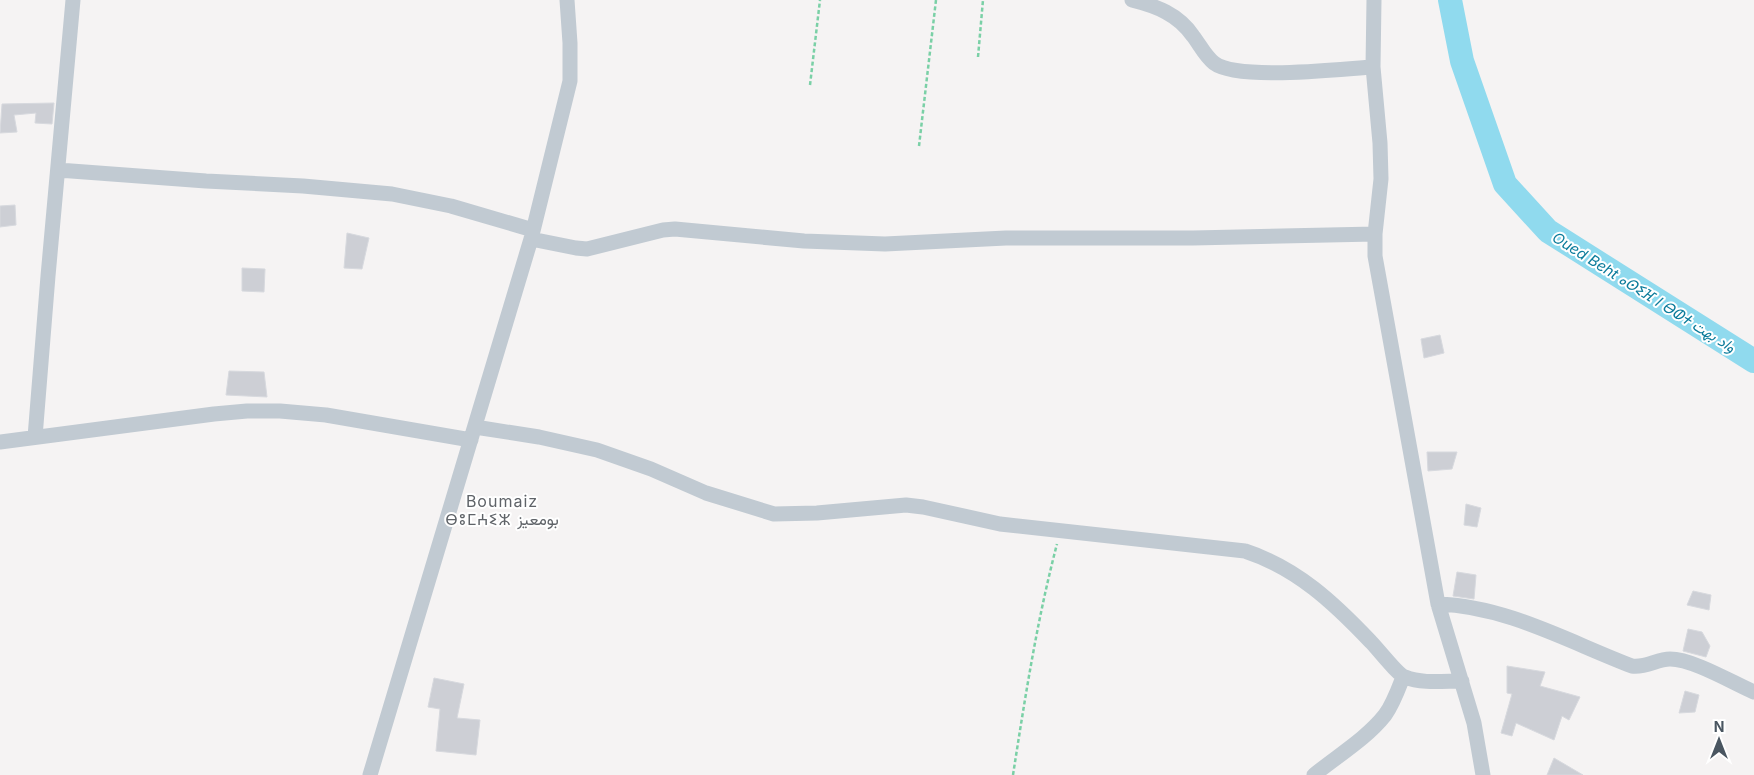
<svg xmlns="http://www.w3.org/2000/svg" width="1754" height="775" font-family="Inter,Vazirmatn,'Noto Sans Tifinagh',sans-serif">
  <rect width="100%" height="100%" fill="#f5f3f3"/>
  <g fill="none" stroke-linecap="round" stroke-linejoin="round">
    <path stroke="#90daee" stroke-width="24" d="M1450 0 1462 61 1505 184 1548 231 1754 361"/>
  </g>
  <path fill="#cdcfd5" stroke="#d7d9de" d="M54 103 52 124 35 123 36 113 14 115 17 132 0 133 2 104Z
    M15 205 16 225 0 227V206Z
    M347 233 369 238 362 269 344 268Z
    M242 268 265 269 264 292 242 291Z
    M1440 335 1444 353 1424 358 1421 339Z
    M229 371 264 372 267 397 226 395Z
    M1427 452H1457L1452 469 1428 471Z
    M1466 504 1481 508 1477 527 1464 525Z
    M1457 572 1476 575 1474 599 1453 596Z
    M1693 591 1711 595 1709 610 1687 605Z
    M1688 629 1702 632 1710 646 1706 657 1683 651Z
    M1507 666 1545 672 1540 686 1580 697 1569 720 1562 716 1554 740 1516 723 1512 736 1501 733 1512 694 1507 693Z
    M434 678 464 684 457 718 480 720 476 755 436 751 440 709 428 707Z
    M1685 691 1699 695 1695 712 1679 713Z
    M1554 758 1583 775H1547Z"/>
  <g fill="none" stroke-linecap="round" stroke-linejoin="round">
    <path stroke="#7ad0a6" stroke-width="2.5" stroke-dasharray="4 2.5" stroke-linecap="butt" d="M978 57 983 0
      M810 85 820 0
      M919 146 936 0
      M1013 775C1025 698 1037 620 1057 544"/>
    <path stroke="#c1cad2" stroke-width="15" d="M1132 0C1156 6 1178 14 1193 36 1200 45 1205 56 1214 63 1238 81 1340 69 1373 67
      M1374 0 1373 67 1380 143 1381 179 1375 234V256L1438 604 1474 723 1483 775
      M58 170 206 181 303 186 392 194 451 206 533 230
      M531 239 576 248 587 249 663 230 675 229 804 241 885 244 1006 238H1193L1375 234
      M475 427 539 437 597 450 651 469 706 493 774 514 817 513 906 505 923 507 1000 524 1245 551C1297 568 1334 603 1371 642 1378 649 1398 675 1405 677 1422 684 1444 681 1462 681
      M35 437 48 276 73 0
      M0 442 214 414 247 411H280L326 415 471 440
      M1438 604C1506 606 1569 642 1632 666 1646 668 1657 659 1670 659 1693 659 1733 683 1754 692
      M370 775 531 239 570 81V43L567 0
      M1314 775C1337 756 1366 739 1385 715 1393 704 1398 690 1403 677"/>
  </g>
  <g text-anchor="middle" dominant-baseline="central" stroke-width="4" stroke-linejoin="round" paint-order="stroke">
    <g font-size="15" font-style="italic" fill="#0c7c9b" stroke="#fff">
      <text transform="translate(1644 292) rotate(32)">Oued Beht ⴰⵙⵉⴼ ⵏ ⴱⵀⵜ واد بهت</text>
    </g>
    <g font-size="16" letter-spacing="1" fill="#5f6368" stroke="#fff">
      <text x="502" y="501">Boumaiz<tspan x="502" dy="18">ⴱⵓⵎⵄⵉⵣ بومعيز</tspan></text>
    </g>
  </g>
  <g transform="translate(1719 740)" stroke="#ffffff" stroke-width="4" paint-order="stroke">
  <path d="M0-4L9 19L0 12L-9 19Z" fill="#4a5661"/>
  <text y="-8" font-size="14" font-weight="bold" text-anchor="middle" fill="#4a5661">N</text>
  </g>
</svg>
